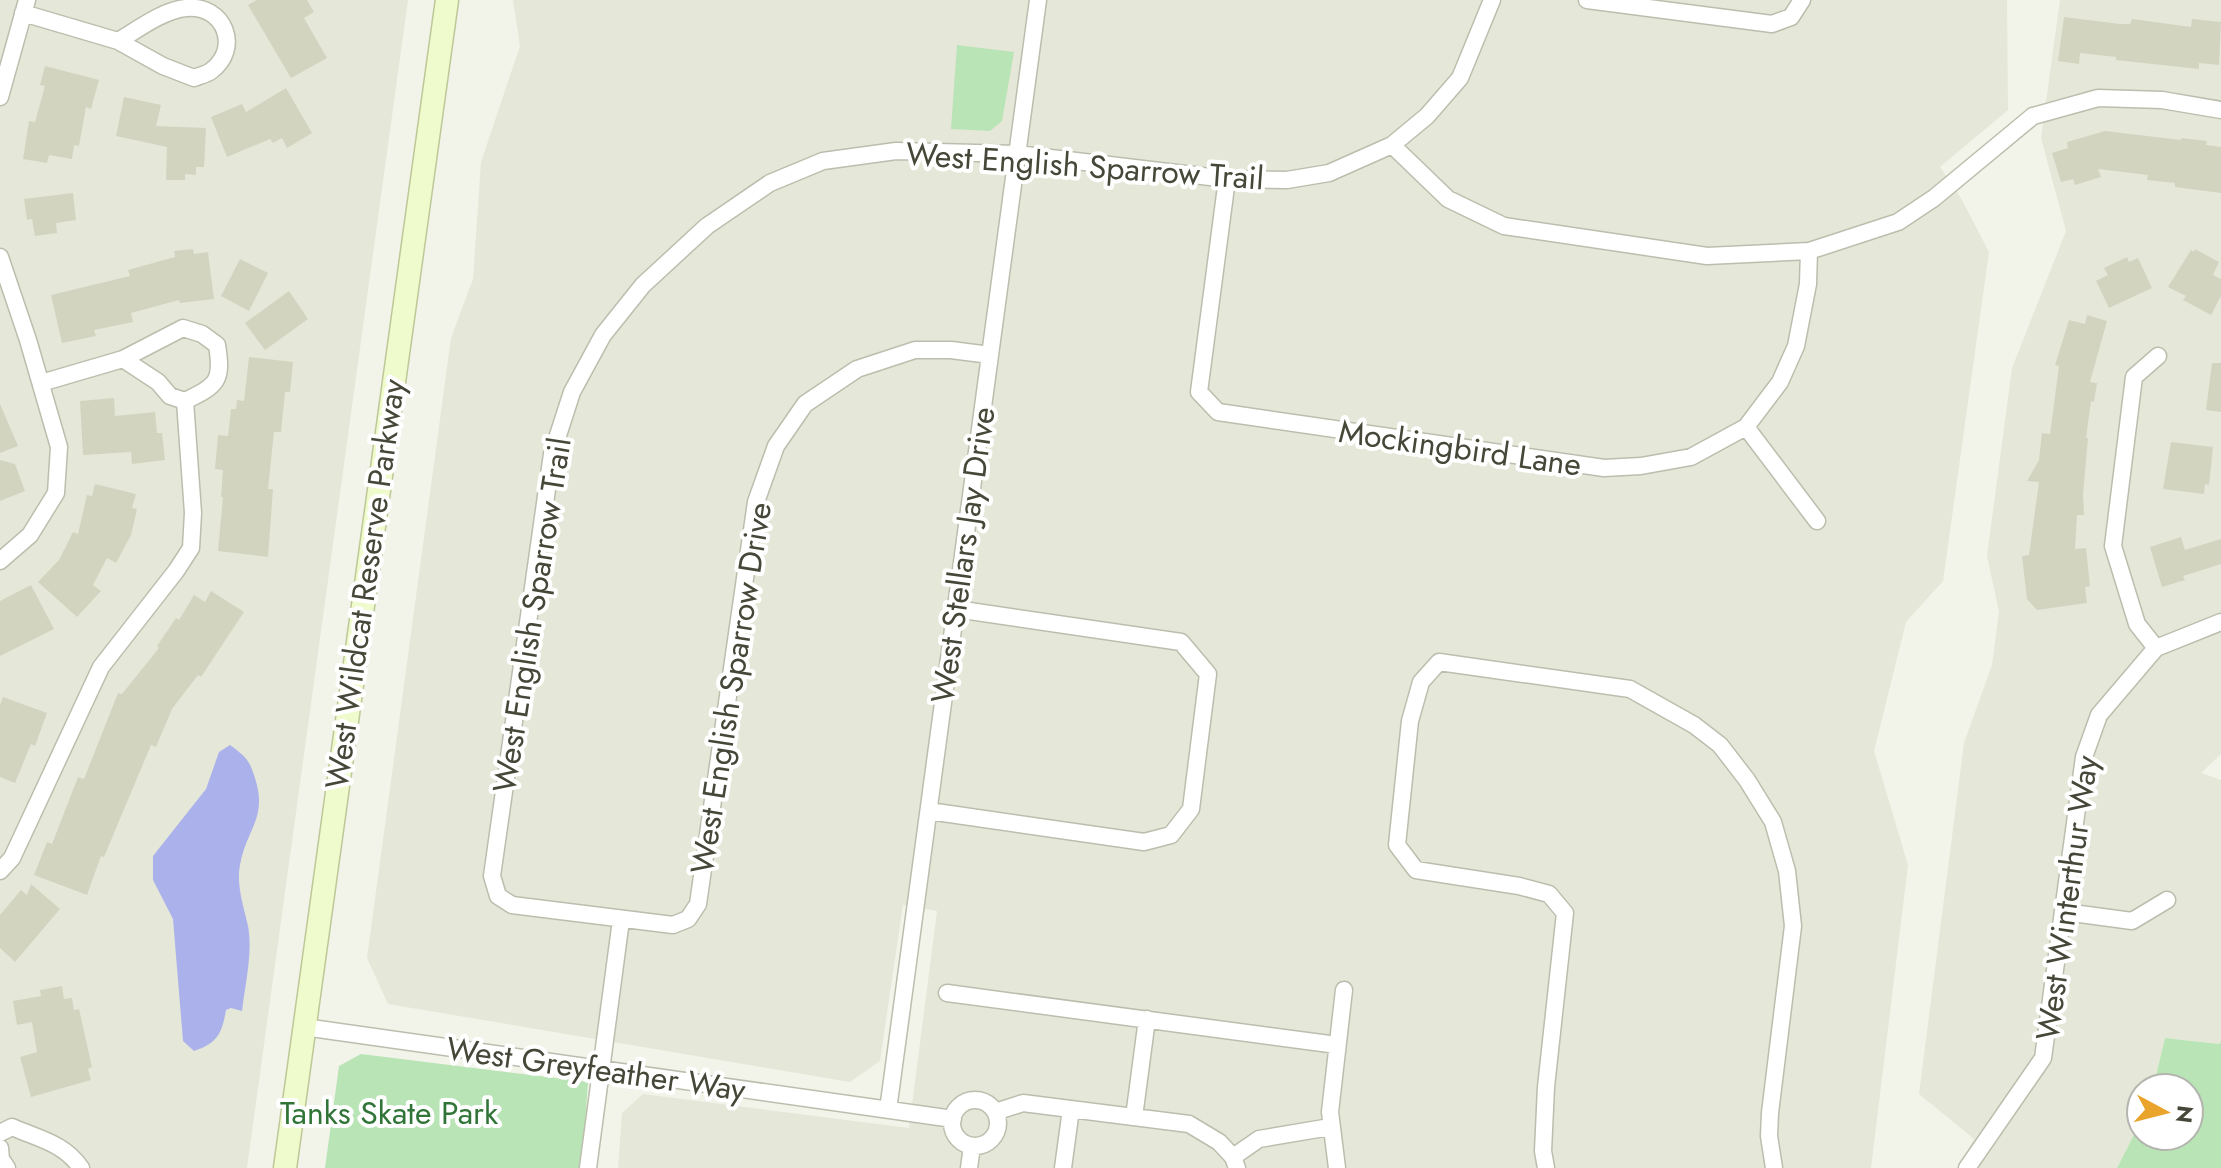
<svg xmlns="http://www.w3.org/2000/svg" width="2221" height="1168" font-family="Jost,sans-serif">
  <rect width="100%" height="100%" fill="#f2f4ea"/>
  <path fill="#e5e7d8" d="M0 0H408L247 1168H0Z
    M513 0H2007L2008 110 1940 167 1962 200 1989 252 1943 581 1906 622 1874 751 1908 865 1871 1168H618L622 1113 643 1094 909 1128 937 911 903 905 880 1061 850 1082 388 1004 367 958 451 338 473 279 481 162 520 46Z
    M2060 0H2221V754L2201 773 2221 780V1042L2219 1044 2165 1038 2153 1088H2141V1121L2117 1168H1958L1974 1139 1919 1094 1964 743 1992 665 1999 612 1987 556 2012 368 2066 231 2041 138Z"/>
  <path fill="#b9e4b6" d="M957 45 1014 52 1002 121 990 131 951 129Z
    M2165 1038 2219 1044 2221 1042V1168H2117L2141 1121V1136H2189V1088H2153Z
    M361 1054 588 1082 582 1168H325L339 1066Z"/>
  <path fill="#abb2eb" d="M230 745C246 757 249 759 255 778 268 819 246 829 240 865 236 885 244 907 248 926 253 952 245 985 242 1011L231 1008 226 1010C222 1033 218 1043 194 1051L183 1041 173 919 153 880V856L206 789 219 752Z"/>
  <path fill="#d3d4c0" d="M257 0H307L314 12 304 18 327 58 291 78 248 5Z
    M2064 17 2120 24H2130L2132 19 2191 27 2192 19 2221 22 2219 65 2199 63V69L2116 60V57L2080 53 2079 64 2058 61Z
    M45 66 99 80 91 109 86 107 79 146 74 145 72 159 49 155 47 163 23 159 29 121 35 122 45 86 40 85Z
    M286 88 312 133 287 148 282 138 273 143 270 139 227 157 211 117 242 104 246 112Z
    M124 97 161 105 156 126 206 128 204 167H196V175L185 174V180H166L167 147 116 136Z
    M2105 131 2181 140V138L2207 141 2206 145 2221 147V193L2175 187V183L2147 180 2148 175 2098 169 2101 177 2075 185 2073 179 2061 182 2052 153 2068 148 2067 142Z
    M73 193 76 220 56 223 57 233 35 236 32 219 27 220 24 199Z
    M193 249 194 254 208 252 214 299 180 303 179 300 131 313 133 322 94 330 96 336 62 343 51 295 130 276 128 270 175 257 174 251Z
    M2195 249 2219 262 2213 275 2221 279V296L2211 315 2183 300 2186 296 2168 287 2191 250 2194 252Z
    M2127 257 2129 262 2138 258 2152 288 2109 308 2096 281 2108 275 2104 268Z
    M240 259 268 273 249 311 221 296Z
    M289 291 308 319 265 350 245 323Z
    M2087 315 2107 321 2090 382 2097 383 2094 402 2091 401 2086 438H2088L2083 494 2084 515H2077L2075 549 2086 548 2090 586 2085 587 2087 603 2037 610 2027 599 2022 556 2029 555 2039 482 2027 481 2039 460 2042 433 2050 434 2059 366 2055 365 2069 320 2085 324Z
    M249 357 293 362 290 392H285L281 432H274L268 489H273L268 557 218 551 223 497H221L223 470 215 469 218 435 228 436 231 409H236L237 400 244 401Z
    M2212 363H2221V412L2206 410Z
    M114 398 115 416 155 412 157 433H162L165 460 132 464 131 452 83 455 80 401Z
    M0 404 18 446 0 453Z
    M2171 442 2213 447 2209 485 2205 484 2204 494 2163 489Z
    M0 460 15 464 25 491 0 501Z
    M95 484 136 494 132 508 137 509 131 535 116 563 107 558 93 585 101 591 77 617 38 582 59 560 73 532 78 534 87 495 92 496Z
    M2181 537 2185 550 2221 539V564L2183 576 2185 580 2162 587 2150 547Z
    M31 585 54 629 0 656V601Z
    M211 591 244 612 201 677 198 675 172 709 156 747 151 745 104 857 101 856 87 895 34 875 47 842 52 844 78 777 84 779 118 693 122 694 159 648 157 646 176 618 179 620 194 595 205 602Z
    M3 697 47 713 35 746 31 744 15 783 0 777V705Z
    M31 884 60 909 15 962 0 948V915L21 890 27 895Z
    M62 986 64 999 72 998 74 1010 79 1009 92 1067 88 1069 91 1080 31 1097 20 1057 37 1052 32 1022 17 1025 13 1001 41 996 40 990Z"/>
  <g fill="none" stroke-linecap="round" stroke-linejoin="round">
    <g stroke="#bcbead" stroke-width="19">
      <path id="street" d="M1587 0 1772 24 1791 17 1802 0
        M23 13 118 41 163 66 194 78C199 76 207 74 211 71 242 48 224 4 186 8 163 10 137 30 118 41
        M0 97 27 0
        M1392 145 1448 199 1504 226 1707 256 1809 251 1898 222 1934 198 2033 116 2098 98 2162 100 2221 110
        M1227 179 1199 392 1218 412 1604 468 1641 466 1691 457 1746 427 1780 382 1796 346 1808 284 1809 251
        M0 257 28 340 59 447 56 493 30 535 0 561
        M990 355 951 350H915L857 369 805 404 776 446 756 502 698 904 688 919 673 925 512 905 498 896 492 876 552 454 572 392 603 335 643 285 707 226 770 183 823 161 896 151 1017 154 1227 179 1287 180 1329 173 1392 145 1427 116 1460 78 1492 0
        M41 383 123 359 158 382 170 396 185 401C217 385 223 382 217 345L202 334 183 328 123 359
        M1746 427 1817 521
        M2156 648 2137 624 2113 546 2134 377 2158 356
        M929 811 1144 842 1171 835 1191 809 1208 674 1181 642 956 609
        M0 871 12 858 101 667 176 571 191 548 193 513 185 401
        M2065 912 2132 921 2167 900
        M947 993 1337 1045
        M304 1027 953 1119
        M952 1123a23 23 0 1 1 46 0a23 23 0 1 1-46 0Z
        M888 1110 1038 0
        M995 1112 1023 1103 1189 1124 1219 1142 1233 1157 1237 1168
        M1134 1117 1147 1019
        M0 1133 12 1127C39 1139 64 1143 81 1168
        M0 1148 1 1159 7 1168
        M1233 1157 1259 1139 1330 1127
        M588 1168 621 920
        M969 1168 972 1146
        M1063 1168 1071 1109
        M1337 1168 1330 1112 1344 990
        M1546 1168 1543 1151 1546 1087 1565 913 1549 894 1519 886 1416 870 1397 845 1410 721 1421 682 1439 662 1630 689 1694 725 1720 745 1747 780 1773 822 1787 871 1793 926 1770 1113 1769 1136 1774 1168
        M1967 1168 2043 1058 2084 757 2099 715 2156 648 2221 622"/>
    </g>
    <g stroke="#bdc797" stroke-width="25">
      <path id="secondary" d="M285 1168 447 0"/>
    </g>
    <use href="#street" stroke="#fff" stroke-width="16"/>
    <use href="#secondary" stroke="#f0fbcd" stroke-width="22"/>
  </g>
  <g text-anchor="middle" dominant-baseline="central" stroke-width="8" stroke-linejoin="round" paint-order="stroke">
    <g font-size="32" fill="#464738" stroke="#fff">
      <text transform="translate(1085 166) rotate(4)">West English Sparrow Trail</text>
      <text transform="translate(1460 448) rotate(8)">Mockingbird Lane</text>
      <text transform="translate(963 555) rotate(-82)">West Stellars Jay Drive</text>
      <text transform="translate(365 584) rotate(-82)">West Wildcat Reserve Parkway</text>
      <text transform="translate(532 615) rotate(-81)">West English Sparrow Trail</text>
      <text transform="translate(731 688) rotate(-81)">West English Sparrow Drive</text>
      <text transform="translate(2067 898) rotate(-82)">West Winterthur Way</text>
      <text transform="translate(596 1069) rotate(8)">West Greyfeather Way</text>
    </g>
    <g font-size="32" fill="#307537" stroke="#fff">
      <text x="389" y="1113">Tanks Skate Park</text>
    </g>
  </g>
  <g transform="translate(2165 1112) rotate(97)"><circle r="38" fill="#ffffff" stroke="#b5b5af" stroke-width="2"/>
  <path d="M0-6L14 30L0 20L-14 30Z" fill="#eaa42b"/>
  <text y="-12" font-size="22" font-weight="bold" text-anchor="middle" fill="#464738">N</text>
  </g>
</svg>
